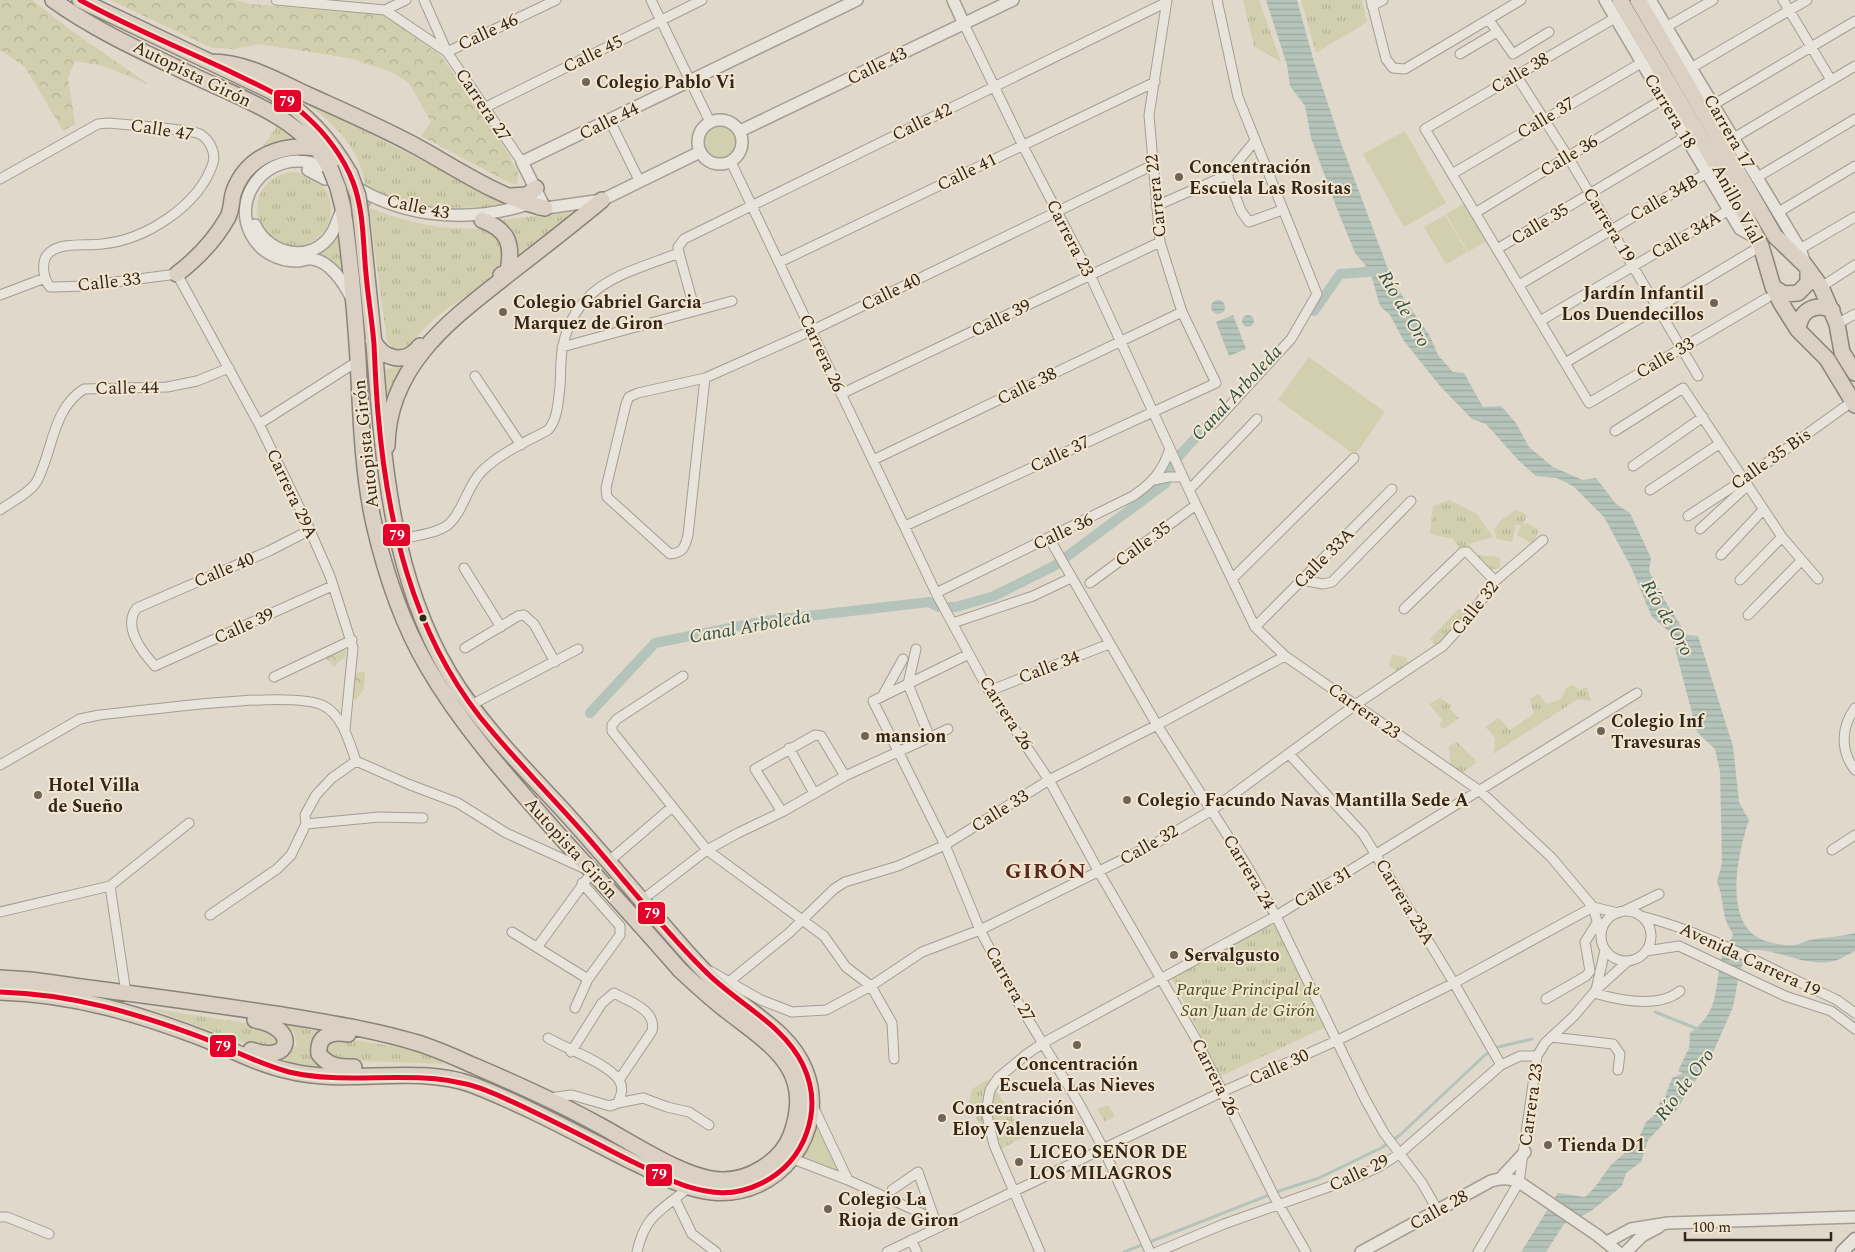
<svg xmlns="http://www.w3.org/2000/svg" width="1855" height="1252" font-family="Spectral,serif">
  <defs>
    <pattern id="grass-tufts" width="24" height="20" patternUnits="userSpaceOnUse" patternTransform="scale(1.25)"><rect width="24" height="20" fill="#d1cfad"/><path d="M3 7l-1-3M5 7V3M7 7l1-3M15 17l-1-3M17 17v-4M19 17l1-3" fill="none" stroke="#b4b294"/></pattern>
    <pattern id="forest-crowns" width="20" height="18" patternUnits="userSpaceOnUse" patternTransform="scale(1.25)"><rect width="20" height="18" fill="#d1cfad"/><path d="M2 6a3 3 0 1 1 6 0M12 15a3 3 0 1 1 6 0" fill="none" stroke="#b4b294"/></pattern>
    <pattern id="water-rules" width="6" height="5" patternUnits="userSpaceOnUse" patternTransform="scale(1.25)"><rect width="6" height="5" fill="#b5c4ba"/><path d="M0 2.5h6" fill="none" stroke="#9ca89f"/></pattern>
  </defs>
  <rect width="100%" height="100%" fill="#e0d8ca"/>
  <path fill="url(#grass-tufts)" d="M1243 0H1259L1281 62 1254 46Z
    M1301 0H1362L1367 22 1316 53Z
    M294 96 513 205C462 210 413 210 366 189 361 146 329 117 294 96Z
    M279 123 296 138 282 139 260 151Z
    M257 209a37 37 0 1 1 74 0a37 37 0 1 1-74 0Z
    M369 208C396 218 420 225 448 228 465 229 482 227 498 233L506 257C489 284 457 300 433 320 423 328 415 340 406 349H394L387 341Z
    M583 210 517 263C521 244 517 232 502 220Z
    M340 224 346 278 314 254Z
    M380 365 386 369 405 365 386 409Z
    M1449 500 1477 514 1493 537 1469 544 1476 555 1500 557V568L1478 572 1453 539 1430 534 1433 506Z
    M1516 510 1527 515 1522 526 1527 523 1539 531 1533 544 1517 535 1521 526 1516 524 1512 542 1497 539 1494 530 1501 520Z
    M1459 608 1466 615 1437 646 1430 639Z
    M1392 655 1406 657 1409 665 1397 671 1389 666Z
    M1574 685 1578 690 1587 687 1591 701 1578 699 1493 754C1497 741 1496 736 1485 727L1499 718 1510 730 1534 714 1530 699 1539 694 1547 704 1561 699 1567 687Z
    M1440 698 1451 705 1449 708 1459 718 1444 729 1439 726 1442 720 1429 704Z
    M1457 742 1477 762 1461 774 1451 766 1449 746Z
    M1274 919 1326 1027 1221 1076 1171 976Z
    M149 1008 271 1027 280 1044 271 1049 253 1046Z
    M276 1020 328 1027C314 1033 312 1040 313 1055L332 1071 268 1061 287 1057 297 1044 294 1033Z
    M335 1037 430 1052 444 1064 339 1060 328 1053 327 1043Z
    M989 1079 1025 1136 994 1153 969 1103 972 1089Z
    M1108 1105 1115 1116 1105 1122 1097 1109Z"/>
  <path fill="url(#forest-crowns)" d="M0 0H32L72 31 148 84 103 66 75 61 68 78 75 124 63 131 25 67 2 51 0 52Z
    M110 0H233L250 4 385 15 441 56 508 153 518 173 517 184 510 183 421 136 431 122 409 83 391 72 349 58 258 44 235 49 212 48Z
    M342 646 346 651 345 658 338 662 335 667 324 657Z
    M365 672 364 689 356 700 351 698V691L356 685 352 682 354 673Z"/>
  <path fill="#d1cfad" d="M702 141a18 18 0 1 1 36 0a18 18 0 1 1-36 0Z
    M1405 131 1446 203 1404 227 1363 154Z
    M1465 203 1487 241 1468 252 1446 214Z
    M1445 215 1467 252 1446 264 1424 227Z
    M1309 357 1385 412 1355 455 1278 400Z
    M816 1122 840 1172 803 1157 811 1145Z"/>
  <path fill="url(#water-rules)" d="M1266 0H1297L1314 62 1341 143 1388 269 1404 299 1430 336 1438 355 1453 372 1464 373 1483 407 1501 406 1516 423 1529 447 1553 467 1583 480 1596 478 1616 504 1630 513 1651 558 1649 571 1667 604 1687 635 1698 636 1733 746 1739 802 1749 820C1738 852 1720 930 1769 942 1776 944 1788 946 1795 945 1800 944 1805 941 1810 940 1825 937 1840 937 1855 933V951C1847 955 1838 961 1829 962 1801 966 1775 947 1747 950L1739 975 1733 1007 1711 1057 1675 1112 1648 1140 1641 1162 1626 1173 1622 1186 1590 1212 1564 1224 1546 1252H1521L1558 1193 1585 1197 1595 1187 1610 1166 1637 1142 1646 1122 1657 1113 1660 1102 1665 1097 1672 1078 1683 1073 1678 1071 1689 1048 1690 1033C1696 1028 1703 1022 1707 1016 1722 995 1714 954 1732 938L1733 933C1720 917 1725 899 1717 882L1722 863 1720 771 1715 749 1697 732 1671 633 1652 617 1631 567 1604 517 1573 486 1557 478 1536 476 1519 461 1486 424 1472 419 1440 386 1404 341 1390 315 1380 306 1370 271 1355 253 1337 209 1311 138 1305 106 1290 86 1287 65Z
    M1211 307a7 7 0 1 1 14 0a7 7 0 1 1-14 0Z
    M1233 315 1246 349 1229 356 1216 322Z
    M1242 321a6 6 0 1 1 12 0a6 6 0 1 1-12 0Z"/>
  <g fill="none" stroke-linecap="round" stroke-linejoin="round">
    <path stroke="#b5c4ba" stroke-width="3" d="M1655 1012 1698 1029
      M1124 1252 1282 1190 1319 1178 1381 1148 1400 1135 1485 1055 1498 1047 1532 1039"/>
    <path stroke="#b5c4ba" stroke-width="10" d="M1314 311 1340 274 1380 271
      M1179 456 1217 414
      M1169 472 1172 464
      M950 607H956L994 596 1054 566 1166 483
      M590 713 655 643 765 621 929 602 939 607"/>
    <path stroke="#bdb4a7" stroke-width="11" stroke-dasharray="11 5.5" stroke-linecap="butt" d="M335 185 371 204"/>
    <g stroke="#a59d93" stroke-width="11">
      <path id="minor" d="M276 0 385 10 447 52 556 0
        M424 0 447 52 522 162
        M651 0 710 122
        M1371 0 1386 59 1393 68 1405 69 1521 0
        M1783 0 1831 80
        M1372 6 1383 0
        M385 10 406 0
        M1615 18 1425 129 1589 403 1767 298
        M1489 20 1513 54 1549 32
        M964 24 1023 146 1090 275 1189 490 1255 627 1285 656 1480 791 1551 857 1593 907 1601 935
        M1666 27 1713 0
        M1460 54 1497 32
        M1691 68 1807 0
        M1516 75 1568 157 1698 376
        M1713 105 1855 21
        M484 108 702 0
        M610 121 640 182
        M1732 139 1855 66
        M731 162 936 593 989 691 1049 780 1099 872 1196 1039 1275 1198 1306 1252
        M1452 174 1641 63
        M1227 175 1241 211 1249 222 1282 210
        M1756 178 1855 119
        M0 179 98 124 109 123C126 125 189 129 200 134 210 140 216 153 213 163 199 206 145 240 102 244 86 246 63 242 50 252 40 260 43 278 50 287H55L84 286 177 274 259 424 305 519 330 576 353 648 345 729
        M1156 206 1227 175 1254 142
        M1475 213 1663 99
        M1777 213 1855 166
        M1497 249 1685 137
        M1800 249 1855 217
        M780 262 1155 82
        M1519 285 1707 173
        M1821 287 1855 265
        M0 295 45 278
        M695 311 679 253 678 247 684 239 1165 3
        M1540 321 1729 210
        M1837 324 1855 314
        M562 347 732 301
        M1565 363 1761 246
        M475 376 521 445
        M705 378 688 535C685 547 683 553 670 554L607 497 606 488 626 404 629 397 638 393 705 378 811 331 1153 165
        M841 394 1160 242
        M259 424 358 361
        M1213 424 1291 339 1317 294 1238 97 1217 0
        M1615 431 1683 388 1782 537 1818 579
        M873 460 1182 312
        M1633 466 1703 417
        M1154 480 1168 477H1183
        M1189 490 1257 419
        M1650 490 1719 444
        M0 510C11 502 30 493 37 481 53 451 52 409 84 389L167 387 197 381 229 368
        M1688 516 1743 480 1853 401
        M905 526 1216 383 1182 312 1160 242 1149 115 1167 0
        M1700 529 1747 486
        M310 530 269 551 137 608C122 626 142 652 155 666L332 586
        M1049 538 1157 725 1247 866 1276 916 1365 1099 1384 1133 1422 1183 1438 1211
        M397 540C412 536 437 534 449 524 464 510 467 486 482 471 500 453 526 442 548 430 558 419 558 401 560 387 561 373 560 358 563 345 577 282 627 273 679 253
        M1721 555 1763 510
        M464 568 501 627
        M1232 579 1354 458
        M1302 580 1323 584 1332 582 1411 501
        M1740 580 1782 537
        M1090 583 1196 505
        M936 593 1133 496C1152 483 1163 471 1170 448
        M1404 609 1463 552H1467L1495 581
        M1748 615 1801 561
        M953 623 1033 596 1071 578
        M1255 627 1392 489
        M465 648 518 616 524 615 534 624 555 662
        M916 649 908 684 930 738
        M969 654 873 701 945 845 980 930 1016 999 1080 1105 1103 1148 1150 1252
        M683 676 617 719 612 725V731L707 850 824 936 846 967 871 986 892 1023 894 1059
        M274 677 352 640
        M989 691 1109 644
        M883 695 903 659
        M471 705 578 649
        M1855 708C1841 727 1840 751 1855 770
        M789 748 814 793
        M1289 754 1363 834 1454 983 1501 1065
        M0 765 80 719 99 715C141 711 294 689 324 706 343 716 349 742 356 761L408 784 458 803 506 833 592 872 538 946
        M782 812 755 769 815 735 821 736 845 776
        M306 824 379 817 423 818
        M1832 850 1855 835
        M608 862 672 807
        M110 886 126 993
        M642 900 707 850 738 833 782 812 845 776 948 729
        M1593 907 1618 913
        M1624 911 1659 894
        M1601 936a25 25 0 1 1 50 0a25 25 0 1 1-50 0Z
        M0 912 110 886 189 823
        M210 915 277 869 291 855 306 824 305 815 316 795 332 778 356 761
        M1641 916C1707 932 1774 971 1837 1000L1855 1013
        M512 932 588 979
        M1646 951 1679 946 1785 996 1831 1011 1855 1029
        M710 971 761 1000 792 1012 826 1010 871 986 922 952 980 930 1156 843 1212 810 1355 705 1443 646 1471 615 1495 581 1543 540
        M730 981 789 933 834 889 845 882 898 866 945 845 1049 780 1157 725 1285 656
        M1596 990 1605 950
        M1594 993C1618 1000 1658 1009 1680 991
        M1546 999 1586 976 1590 971 1585 942 1597 923
        M575 1008 588 979 620 935V926L582 883
        M1551 1037 1613 1044 1620 1054 1618 1070
        M548 1038C567 1049 607 1063 619 1080 624 1088 621 1095 618 1103L610 1106 572 1095 549 1098
        M571 1052 602 1003 614 993C630 1002 657 1010 652 1031L619 1080
        M618 1103 643 1098 667 1107 689 1112 709 1125
        M813 1106 848 1180
        M793 1159 848 1180 945 1224
        M892 1190 918 1172 935 1220
        M675 1199 692 1234 716 1252
        M0 1217H7L49 1234
        M911 1240 917 1252
        M637 1252C645 1214 662 1211 689 1187
        M887 1252 1224 1091 1336 1041 1454 983 1593 907
        M1040 1252 994 1145 986 1111 990 1090 998 1078 1027 1054 1043 1043 1276 916 1637 693
        M1157 1252 1224 1224 1354 1178 1379 1167 1399 1154 1501 1065 1520 1056H1537
        M1478 1252 1519 1182 1537 1056 1545 1043 1574 1016 1596 990 1628 961"/>
    </g>
    <g stroke="#a59d93" stroke-width="14">
      <path id="tertiary" d="M953 0 964 24
        M1605 0 1740 229 1758 239
        M1650 0 1800 249 1805 263
        M698 142a22 22 0 1 1 44 0a22 22 0 1 1-44 0Z
        M740 131 1013 0
        M308 170 325 179
        M545 208 522 162 857 0
        M539 209 602 200 700 152
        M255 225C269 255 312 265 332 233 336 226 339 216 343 208
        M351 297C344 283 330 261 312 259 307 258 302 261 297 261 278 261 260 252 251 234 233 200 261 160 299 161 324 161 347 184 370 195 419 219 476 221 528 204L531 201
        M1500 1179 1525 1152
        M1607 1242 1631 1229 1668 1223 1855 1217
        M1361 1252 1491 1181C1502 1178 1509 1178 1519 1182L1597 1235 1618 1252
        M1626 1252 1642 1236 1659 1227"/>
    </g>
    <g stroke="#948d83" stroke-width="15">
      <path id="secondary" d="M1842 1252 1855 1239"/>
    </g>
    <g stroke="#8a837a" stroke-width="18">
      <path id="trunk" d="M53 0C96 31 146 53 194 76 243 99 302 118 330 168
        M80 0 271 91C306 113 330 139 350 174
        M1620 0 1744 212 1761 246 1773 287 1781 303 1798 330 1827 359 1855 405
        M1638 0 1775 236 1805 265 1821 287 1837 324 1842 352 1855 373
        M210 62C245 62 274 79 306 94 341 110 378 126 412 144 455 167 498 198 545 208
        M511 196 527 195 536 188
        M482 220C509 230 513 245 508 271L501 275
        M177 274C198 258 215 240 228 217 232 209 231 199 234 191 247 156 282 143 316 148
        M1773 287 1784 294 1798 293 1808 283V269
        M1798 330C1800 311 1814 302 1832 310
        M373 340C383 360 406 365 420 346
        M387 446C388 364 453 318 510 273 541 249 572 225 602 200
        M0 978 31 980C115 992 199 1002 282 1015 327 1023 371 1029 414 1042 436 1048 456 1058 477 1067 519 1085 559 1103 599 1125 631 1142 685 1179 721 1180 748 1181 781 1162 791 1135 815 1070 772 1046 727 1011 710 998 695 984 680 970 640 924 599 879 558 834 511 781 463 728 427 666 402 623 385 572 374 524 362 470 361 415 358 359 355 308 350 259 343 208
        M0 992C73 994 140 1014 207 1040 235 1051 260 1065 289 1071 348 1086 415 1064 473 1085 527 1106 579 1135 631 1161 657 1173 683 1189 712 1192 778 1199 830 1132 805 1070 789 1030 746 1011 716 983 695 963 676 940 657 918 625 881 594 844 561 808 521 765 479 723 449 673 390 573 383 457 374 344 370 302 365 260 361 218
        M348 1034C332 1031 317 1035 319 1054 329 1067 339 1067 354 1067
        M251 1050C291 1065 300 1028 255 1020"/>
    </g>
    <use href="#minor" stroke="#e8e4db" stroke-width="9"/>
    <use href="#tertiary" stroke="#e8e4db" stroke-width="11"/>
    <use href="#secondary" stroke="#e8e4db" stroke-width="12"/>
    <use href="#trunk" stroke="#dad1c4" stroke-width="15"/>
    <g stroke="#8a837a" stroke-width="18" stroke-linecap="butt">
      <path id="trunk-bridge" d="M330 168 338 188 343 208
        M350 174 358 196 361 218"/>
    </g>
    <use href="#trunk-bridge" stroke="#dad1c4" stroke-width="15"/>
    <g stroke="#f2e6cf" stroke-width="9">
      <path id="bus-1" d="M0 992C72 994 136 1013 203 1038 231 1049 259 1064 289 1072 358 1088 426 1063 495 1094 541 1114 586 1138 631 1161 655 1172 679 1187 706 1191 725 1195 744 1192 762 1183 806 1161 824 1109 803 1065 783 1023 734 1002 703 969 662 928 626 882 588 838 552 797 514 759 480 717 412 630 387 521 378 413 376 390 375 367 374 344 372 320 368 297 366 274 363 244 364 211 353 182 344 158 326 134 307 117 284 95 255 84 227 70 178 47 127 26 80 0"/>
    </g>
    <use href="#bus-1" stroke="#e4002b" stroke-width="5"/>
  </g>
  <g fill="#6f645a" stroke="#f2e6cf" stroke-width="2">
    <circle cx="586" cy="82" r="5"/>
    <circle cx="1179" cy="177" r="5"/>
    <circle cx="1714" cy="303" r="5"/>
    <circle cx="503" cy="312" r="5"/>
    <circle cx="1601" cy="731" r="5"/>
    <circle cx="865" cy="736" r="5"/>
    <circle cx="38" cy="795" r="5"/>
    <circle cx="1127" cy="800" r="5"/>
    <circle cx="1174" cy="955" r="5"/>
    <circle cx="1077" cy="1045" r="5"/>
    <circle cx="942" cy="1118" r="5"/>
    <circle cx="1548" cy="1145" r="5"/>
    <circle cx="1019" cy="1162" r="5"/>
    <circle cx="828" cy="1209" r="5"/>
  </g>
  <circle fill="#32261d" stroke="#f2e6cf" stroke-width="2" cx="423" cy="618" r="4.5"/>
  <g text-anchor="middle" dominant-baseline="central" stroke-width="4" stroke-linejoin="round" paint-order="stroke">
    <g font-size="18" fill="#32261d" stroke="#f2e6cf">
      <text transform="translate(488 32) rotate(-25)">Calle 46</text>
      <text transform="translate(593 54) rotate(-26)">Calle 45</text>
      <text transform="translate(877 66) rotate(-26)">Calle 43</text>
      <text transform="translate(1520 73) rotate(-30)">Calle 38</text>
      <text transform="translate(192 74) rotate(26)">Autopista Girón</text>
      <text transform="translate(483 105) rotate(56)">Carrera 27</text>
      <text transform="translate(1670 111) rotate(59)">Carrera 18</text>
      <text transform="translate(1546 118) rotate(-31)">Calle 37</text>
      <text transform="translate(609 121) rotate(-26)">Calle 44</text>
      <text transform="translate(922 122) rotate(-26)">Calle 42</text>
      <text transform="translate(162 130) rotate(9)">Calle 47</text>
      <text transform="translate(1729 132) rotate(60)">Carrera 17</text>
      <text transform="translate(1569 156) rotate(-31)">Calle 36</text>
      <text transform="translate(967 172) rotate(-26)">Calle 41</text>
      <text transform="translate(1156 196) rotate(-96)">Carrera 22</text>
      <text transform="translate(1664 198) rotate(-30)">Calle 34B</text>
      <text transform="translate(1737 204) rotate(62)">Anillo Víal</text>
      <text transform="translate(418 207) rotate(12)">Calle 43</text>
      <text transform="translate(1540 224) rotate(-31)">Calle 35</text>
      <text transform="translate(1609 225) rotate(59)">Carrera 19</text>
      <text transform="translate(1686 235) rotate(-30)">Calle 34A</text>
      <text transform="translate(1070 238) rotate(63)">Carrera 23</text>
      <text transform="translate(109 282) rotate(-6)">Calle 33</text>
      <text transform="translate(891 292) rotate(-26)">Calle 40</text>
      <text transform="translate(1001 318) rotate(-26)">Calle 39</text>
      <text transform="translate(822 353) rotate(65)">Carrera 26</text>
      <text transform="translate(1665 358) rotate(-30)">Calle 33</text>
      <text transform="translate(1027 386) rotate(-26)">Calle 38</text>
      <text transform="translate(127 388) rotate(-1)">Calle 44</text>
      <text transform="translate(366 444) rotate(-96)">Autopista Girón</text>
      <text transform="translate(1060 454) rotate(-25)">Calle 37</text>
      <text transform="translate(1771 459) rotate(-35)">Calle 35 Bis</text>
      <text transform="translate(292 494) rotate(65)">Carrera 29A</text>
      <text transform="translate(1063 532) rotate(-25)">Calle 36</text>
      <text transform="translate(1143 544) rotate(-36)">Calle 35</text>
      <text transform="translate(1324 558) rotate(-45)">Calle 33A</text>
      <text transform="translate(224 570) rotate(-23)">Calle 40</text>
      <text transform="translate(1475 608) rotate(-51)">Calle 32</text>
      <text transform="translate(244 626) rotate(-24)">Calle 39</text>
      <text transform="translate(1049 667) rotate(-21)">Calle 34</text>
      <text transform="translate(1364 711) rotate(35)">Carrera 23</text>
      <text transform="translate(1006 713) rotate(57)">Carrera 26</text>
      <text transform="translate(1000 811) rotate(-32)">Calle 33</text>
      <text transform="translate(1149 845) rotate(-29)">Calle 32</text>
      <text transform="translate(571 848) rotate(48)">Autopista Girón</text>
      <text transform="translate(1249 872) rotate(59)">Carrera 24</text>
      <text transform="translate(1323 887) rotate(-31)">Calle 31</text>
      <text transform="translate(1405 902) rotate(59)">Carrera 23A</text>
      <text transform="translate(1750 960) rotate(25)">Avenida Carrera 19</text>
      <text transform="translate(1010 984) rotate(61)">Carrera 27</text>
      <text transform="translate(1279 1067) rotate(-24)">Calle 30</text>
      <text transform="translate(1215 1077) rotate(63)">Carrera 26</text>
      <text transform="translate(1531 1105) rotate(-82)">Carrera 23</text>
      <text transform="translate(1359 1173) rotate(-25)">Calle 29</text>
      <text transform="translate(1439 1210) rotate(-29)">Calle 28</text>
    </g>
    <g font-size="18" font-weight="bold" fill="#32261d" stroke="#f2e6cf" text-anchor="start">
      <text x="596" y="82">Colegio Pablo Vi</text>
      <text x="1189" y="167">Concentración<tspan x="1189" dy="21">Escuela Las Rositas</tspan></text>
      <text x="1704" y="293" text-anchor="end">Jardín Infantil<tspan x="1704" dy="21">Los Duendecillos</tspan></text>
      <text x="513" y="302">Colegio Gabriel Garcia<tspan x="513" dy="21">Marquez de Giron</tspan></text>
      <text x="1611" y="721">Colegio Inf<tspan x="1611" dy="21">Travesuras</tspan></text>
      <text x="875" y="736">mansion</text>
      <text x="48" y="785">Hotel Villa<tspan x="48" dy="21">de Sueño</tspan></text>
      <text x="1137" y="800">Colegio Facundo Navas Mantilla Sede A</text>
      <text x="1184" y="955">Servalgusto</text>
      <text x="1077" y="1064" text-anchor="middle">Concentración<tspan x="1077" dy="21">Escuela Las Nieves</tspan></text>
      <text x="952" y="1108">Concentración<tspan x="952" dy="21">Eloy Valenzuela</tspan></text>
      <text x="1558" y="1145">Tienda D1</text>
      <text x="1029" y="1152">LICEO SEÑOR DE<tspan x="1029" dy="21">LOS MILAGROS</tspan></text>
      <text x="838" y="1199">Colegio La<tspan x="838" dy="21">Rioja de Giron</tspan></text>
    </g>
    <g font-size="18" font-style="italic" fill="#454d25" stroke="#f2e6cf">
      <text x="1248" y="989">Parque Principal de<tspan x="1248" dy="21">San Juan de Girón</tspan></text>
    </g>
    <g font-size="19" font-style="italic" fill="#2d514d" stroke="#f2e6cf">
      <text transform="translate(1404 309) rotate(60)">Río de Oro</text>
      <text transform="translate(1237 393) rotate(-47)">Canal Arboleda</text>
      <text transform="translate(1667 618) rotate(60)">Río de Oro</text>
      <text transform="translate(750 627) rotate(-10)">Canal Arboleda</text>
      <text transform="translate(1685 1085) rotate(-53)">Río de Oro</text>
    </g>
    <g font-size="22" font-weight="bold" letter-spacing="1" fill="#5c291f" stroke="#f2e6cf">
      <text x="1046" y="871">GIRÓN</text>
    </g>
  </g>
  <g stroke="#f2e6cf" stroke-width="2">
    <rect x="273" y="89" width="29" height="24" rx="5" fill="#e4002b"/>
    <rect x="382" y="523" width="29" height="24" rx="5" fill="#e4002b"/>
    <rect x="637" y="901" width="29" height="24" rx="5" fill="#e4002b"/>
    <rect x="209" y="1034" width="28" height="24" rx="5" fill="#e4002b"/>
    <rect x="645" y="1163" width="28" height="24" rx="5" fill="#e4002b"/>
  </g>
  <g font-size="14" text-anchor="middle" font-weight="bold" fill="#fff">
    <text x="287" y="106">79</text>
    <text x="397" y="540">79</text>
    <text x="652" y="918">79</text>
    <text x="223" y="1051">79</text>
    <text x="659" y="1179">79</text>
  </g>
  <path d="M1685 1232v8h146v-8" fill="none" stroke="#32261d" stroke-width="2.5"/>
  <text x="1692" y="1232" font-size="15" fill="#32261d" stroke="#f2e6cf" stroke-width="4" paint-order="stroke">100 m</text>
</svg>
